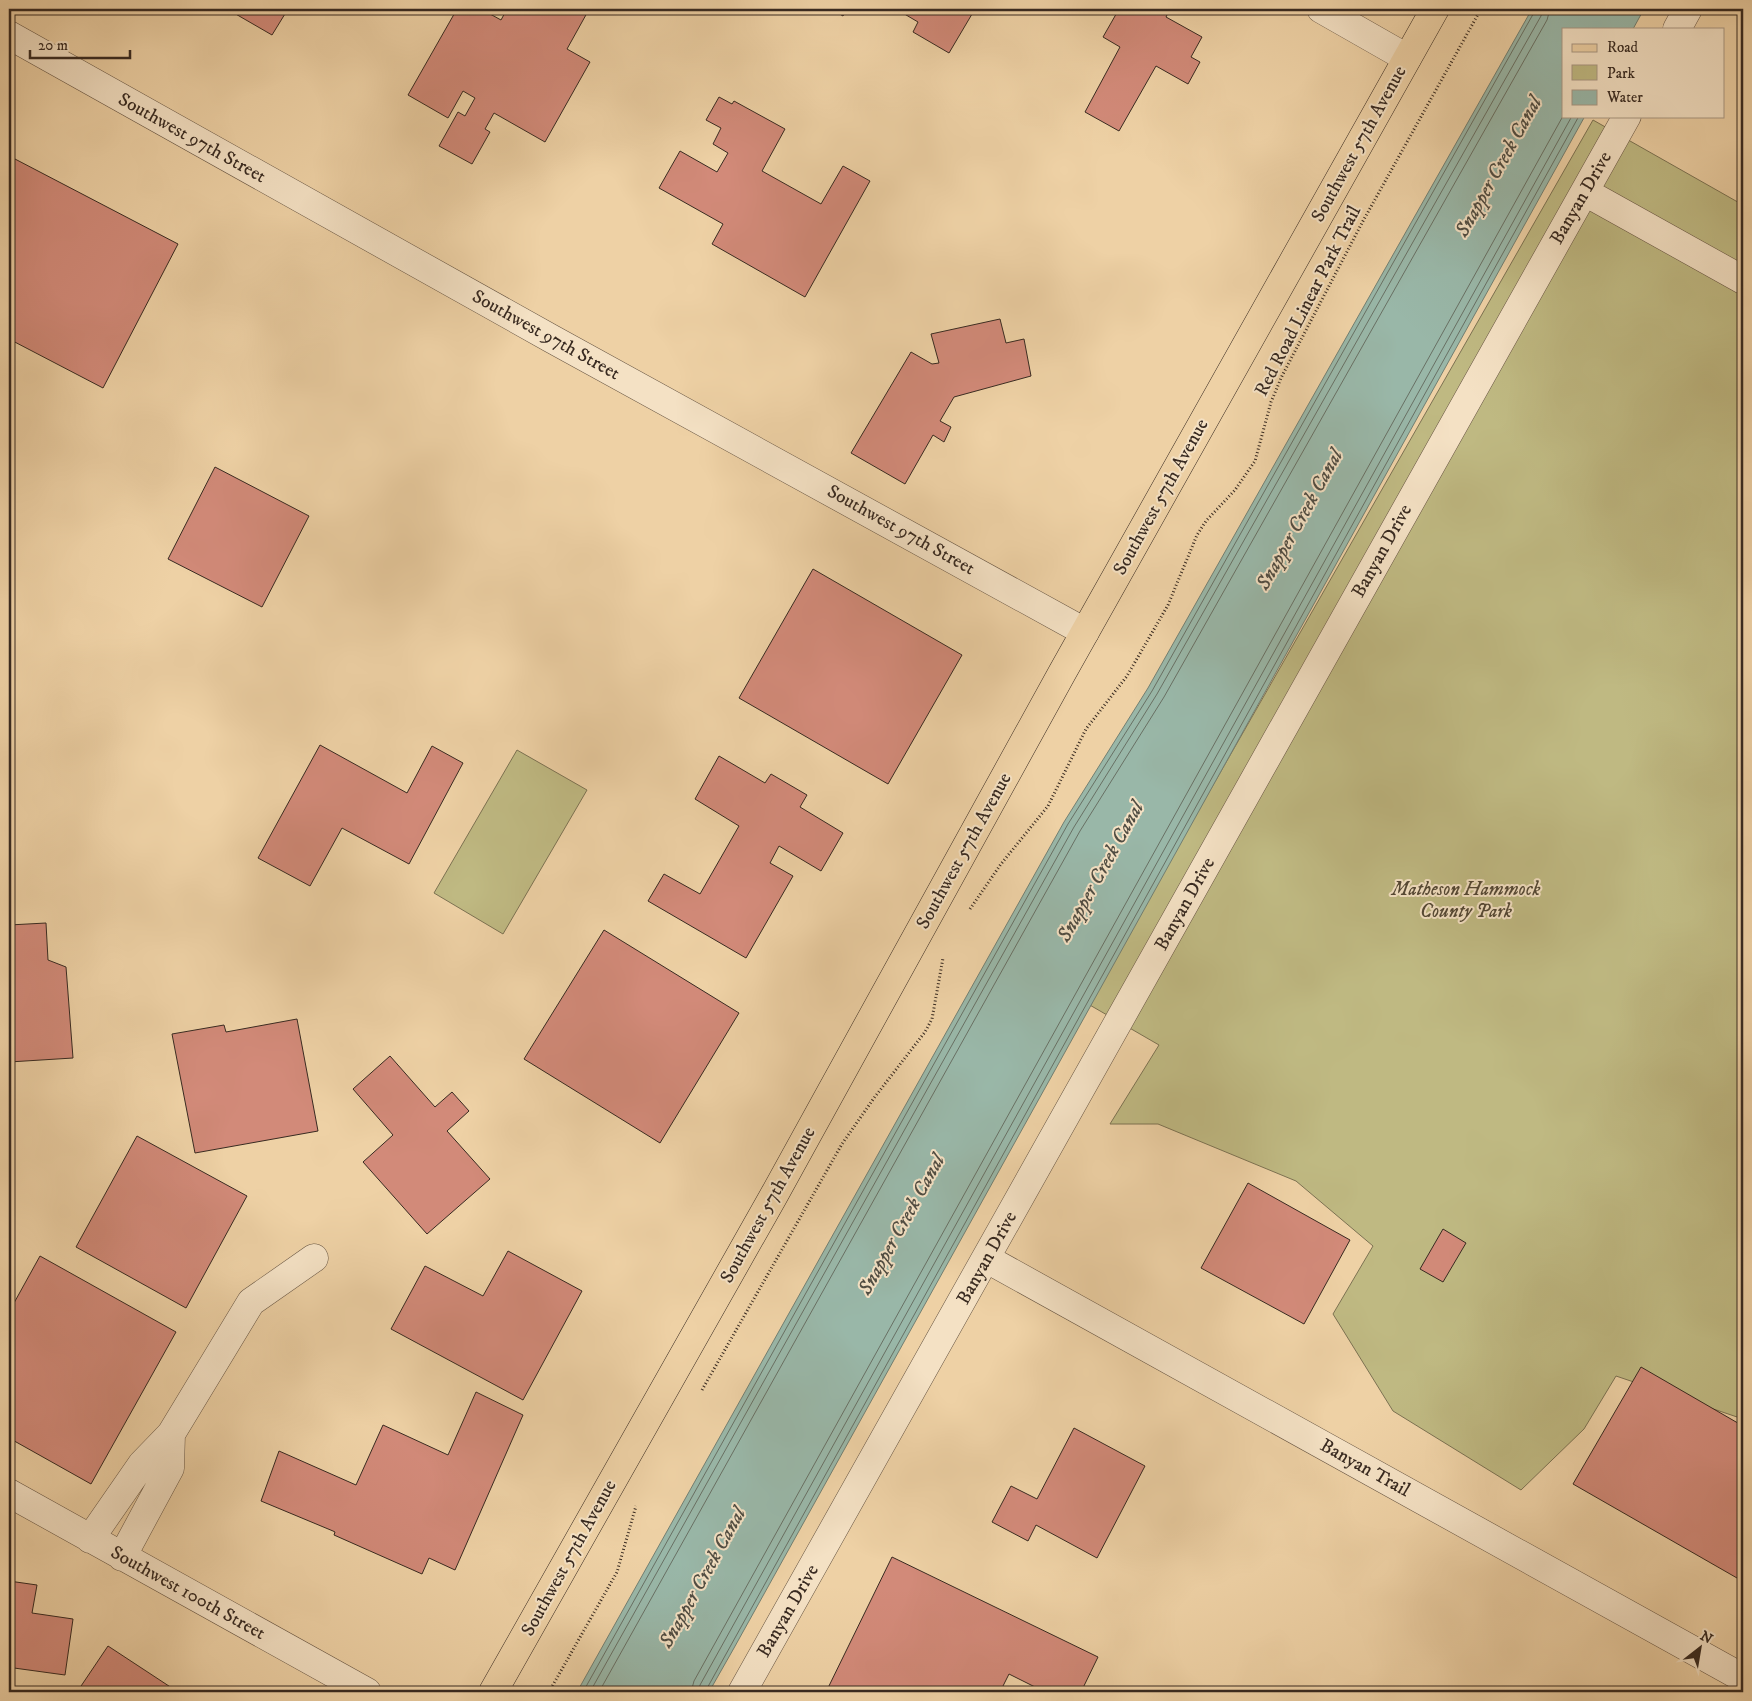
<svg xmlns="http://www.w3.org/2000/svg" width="1752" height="1701" font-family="'IM FELL DW Pica',serif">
  <rect width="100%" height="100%" fill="#eed1a5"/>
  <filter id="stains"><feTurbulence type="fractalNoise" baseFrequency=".004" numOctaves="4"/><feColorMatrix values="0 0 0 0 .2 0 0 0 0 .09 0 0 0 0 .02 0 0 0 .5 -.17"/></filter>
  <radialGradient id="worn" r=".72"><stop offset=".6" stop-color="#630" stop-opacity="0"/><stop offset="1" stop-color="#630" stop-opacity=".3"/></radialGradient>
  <path fill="#bfb982" stroke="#7c7252" d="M1593 120 1743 205V1419L1616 1376 1584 1429 1521 1490 1393 1411 1333 1314 1373 1246 1296 1181 1158 1124H1110L1159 1045 1088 1004Z
    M517 750 587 790 503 934 434 893Z"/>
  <path fill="#99b7a8" stroke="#727f72" d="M1532 9H1644L1633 29H1563V116H1585L734 1648 709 1692H577L1064 822 1148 688Z"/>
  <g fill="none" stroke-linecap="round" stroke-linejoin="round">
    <path stroke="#687064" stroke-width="1" d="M583 1692 1068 824 1152 691 1536 9
      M590 1692 1074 827 1157 694 1541 16 1543 9
      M599 1692 1080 831 1164 697 1547 20 1550 9
      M691 1692 694 1681 1563 116
      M698 1692 700 1685 1572 116
      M705 1692 1579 116"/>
  </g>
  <path fill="#d28a79" stroke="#382a21" d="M227 9H288L272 35Z
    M457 9H481L501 20 507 9H580L587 13 567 49 590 62 545 142 494 113 485 129 490 132 472 164 439 146 458 112 465 116 475 98 463 91 448 118 408 95Z
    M831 9H847L843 16Z
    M896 9H975L949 53 913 32 918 22Z
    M1119 9H1170L1166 17 1202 37 1191 57 1200 62 1188 84 1156 66 1119 131 1085 112 1120 47 1103 37Z
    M719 97 732 104 734 101 785 129 762 171 821 204 843 166 870 181 805 297 712 244 723 224 659 188 680 151 717 172 728 153 713 144 721 128 706 120Z
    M15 159 178 244 103 388 9 339V171Z
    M1000 319 1006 343 1024 339 1031 376 954 397 940 421 951 427 944 442 933 435 905 484 851 453 911 352 932 364 939 363 931 334Z
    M215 467 309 516 262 607 168 559Z
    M813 569 962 655 888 784 739 698Z
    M320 745 407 793 432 746 463 763 409 864 342 828 310 886 258 858Z
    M719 756 765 783 771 774 807 795 800 807 843 833 821 871 779 846 770 863 793 876 746 958 648 901 664 874 700 894 739 826 695 799Z
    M46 923 48 960 66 967 73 1058 9 1062V974H13L9 925Z
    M604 930 739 1013 660 1143 524 1059Z
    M297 1019 318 1131 195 1153 172 1034 224 1025 226 1032Z
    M390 1056 435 1107 452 1092 469 1111 447 1131 490 1179 427 1234 363 1162 393 1135 353 1089Z
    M137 1136 247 1196 186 1308 76 1247Z
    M1248 1183 1350 1240 1304 1324 1201 1268Z
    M1443 1229 1466 1243 1443 1282 1420 1269Z
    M508 1251 582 1291 523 1400 391 1329 425 1266 483 1296Z
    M40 1256 176 1332 91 1484 9 1438V1312Z
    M1641 1367 1743 1426V1567L1737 1578 1573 1484Z
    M476 1392 523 1415 455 1570 429 1558 422 1574 334 1535 335 1532 333 1531 261 1501 279 1451 356 1485 383 1425 448 1455Z
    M1074 1428 1145 1466 1097 1558 1036 1525 1028 1541 992 1522 1011 1486 1037 1499Z
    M892 1557 1098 1657 1081 1692H1045L1009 1674 1000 1692H826Z
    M9 1581 37 1585 32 1613 73 1619 65 1675 14 1668 10 1692Z
    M108 1646 178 1692H77Z"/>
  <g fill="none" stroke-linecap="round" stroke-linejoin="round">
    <g stroke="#665442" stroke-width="29">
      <path id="minor" d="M1321 9 1407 58
        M1677 29 1688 9
        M9 35 552 339 1085 632
        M1585 192 1743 280
        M987 1259 1743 1678
        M9 1493 367 1692
        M90 1539 142 1464 171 1434 251 1302 314 1258
        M122 1557 170 1468 171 1434
        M742 1692 1627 116"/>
    </g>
    <g stroke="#382a21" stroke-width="29">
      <path id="major" d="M493 1692 773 1197 1062 673 1435 9"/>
    </g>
    <path stroke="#382a21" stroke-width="3" stroke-dasharray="1 2.5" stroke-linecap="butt" d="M970 909 1001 864 1048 806 1086 729 1127 676 1168 605 1197 535 1206 521 1235 490 1255 461 1271 402 1282 376 1363 221 1481 9
      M702 1390 842 1144 874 1098 925 1032 932 1019 943 958
      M549 1692 617 1572 636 1506"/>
    <use href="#minor" stroke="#f4e1c4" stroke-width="28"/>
    <use href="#major" stroke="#eed1a5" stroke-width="28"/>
  </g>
  <g text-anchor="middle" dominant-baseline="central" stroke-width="4" stroke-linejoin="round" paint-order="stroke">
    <g font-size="19" fill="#382a21" stroke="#f4e1c4">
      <text transform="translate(192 138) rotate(29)">Southwest 97th Street</text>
      <text transform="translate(1359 144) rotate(-61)">Southwest 57th Avenue</text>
      <text transform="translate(1581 198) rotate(-60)">Banyan Drive</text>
      <text transform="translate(1308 301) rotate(-63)">Red Road Linear Park Trail</text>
      <text transform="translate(546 335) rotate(29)">Southwest 97th Street</text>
      <text transform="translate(1161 497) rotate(-61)">Southwest 57th Avenue</text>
      <text transform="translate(901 530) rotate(29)">Southwest 97th Street</text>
      <text transform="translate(1382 551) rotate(-61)">Banyan Drive</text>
      <text transform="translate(964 851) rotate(-61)">Southwest 57th Avenue</text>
      <text transform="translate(1185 904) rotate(-61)">Banyan Drive</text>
      <text transform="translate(768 1205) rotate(-61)">Southwest 57th Avenue</text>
      <text transform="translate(987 1258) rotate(-61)">Banyan Drive</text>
      <text transform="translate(1365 1468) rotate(29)">Banyan Trail</text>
      <text transform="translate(569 1558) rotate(-61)">Southwest 57th Avenue</text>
      <text transform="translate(188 1593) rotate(29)">Southwest 100th Street</text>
      <text transform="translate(788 1611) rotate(-60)">Banyan Drive</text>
    </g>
    <g font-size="19" font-style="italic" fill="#534734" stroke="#f4e1c4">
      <text x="1466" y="889">Matheson Hammock<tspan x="1466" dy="22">County Park</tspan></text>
    </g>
    <g font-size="20" font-style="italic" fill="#504d43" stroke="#f4e1c4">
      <text transform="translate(1499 167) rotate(-61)">Snapper Creek Canal</text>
      <text transform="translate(1300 520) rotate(-61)">Snapper Creek Canal</text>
      <text transform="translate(1101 872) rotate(-61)">Snapper Creek Canal</text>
      <text transform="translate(902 1225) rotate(-61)">Snapper Creek Canal</text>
      <text transform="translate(703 1578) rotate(-61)">Snapper Creek Canal</text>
    </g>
  </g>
  <rect width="1752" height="1701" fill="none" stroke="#eed1a5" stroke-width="30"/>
  <rect x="10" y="10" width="1732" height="1681" fill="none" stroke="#382a21" stroke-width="2.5"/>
  <rect x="15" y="15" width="1722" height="1671" fill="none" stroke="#382a21"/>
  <rect x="1562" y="28" width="162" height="90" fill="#f4e1c4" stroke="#a99883"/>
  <rect x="1572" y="44" width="25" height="8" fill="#eed1a5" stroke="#a99883"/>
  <text x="1607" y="52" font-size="15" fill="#382a21">Road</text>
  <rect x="1572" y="65" width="25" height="15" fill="#bfb982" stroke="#a99883"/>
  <text x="1607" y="78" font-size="15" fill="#382a21">Park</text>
  <rect x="1572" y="90" width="25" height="15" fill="#99b7a8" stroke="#a99883"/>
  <text x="1607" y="102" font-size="15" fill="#382a21">Water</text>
  <g transform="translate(1700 1648) rotate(31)" stroke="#f4e1c4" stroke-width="4" paint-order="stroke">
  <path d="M0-4L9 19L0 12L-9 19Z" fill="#382a21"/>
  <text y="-8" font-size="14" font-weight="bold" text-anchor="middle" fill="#382a21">N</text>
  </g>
  <path d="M30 50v8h100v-8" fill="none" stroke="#382a21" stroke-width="2.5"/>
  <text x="38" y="50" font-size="15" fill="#382a21" stroke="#f4e1c4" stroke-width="4" paint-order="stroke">20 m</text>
  <rect width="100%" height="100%" filter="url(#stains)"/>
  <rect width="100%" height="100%" fill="url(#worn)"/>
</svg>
